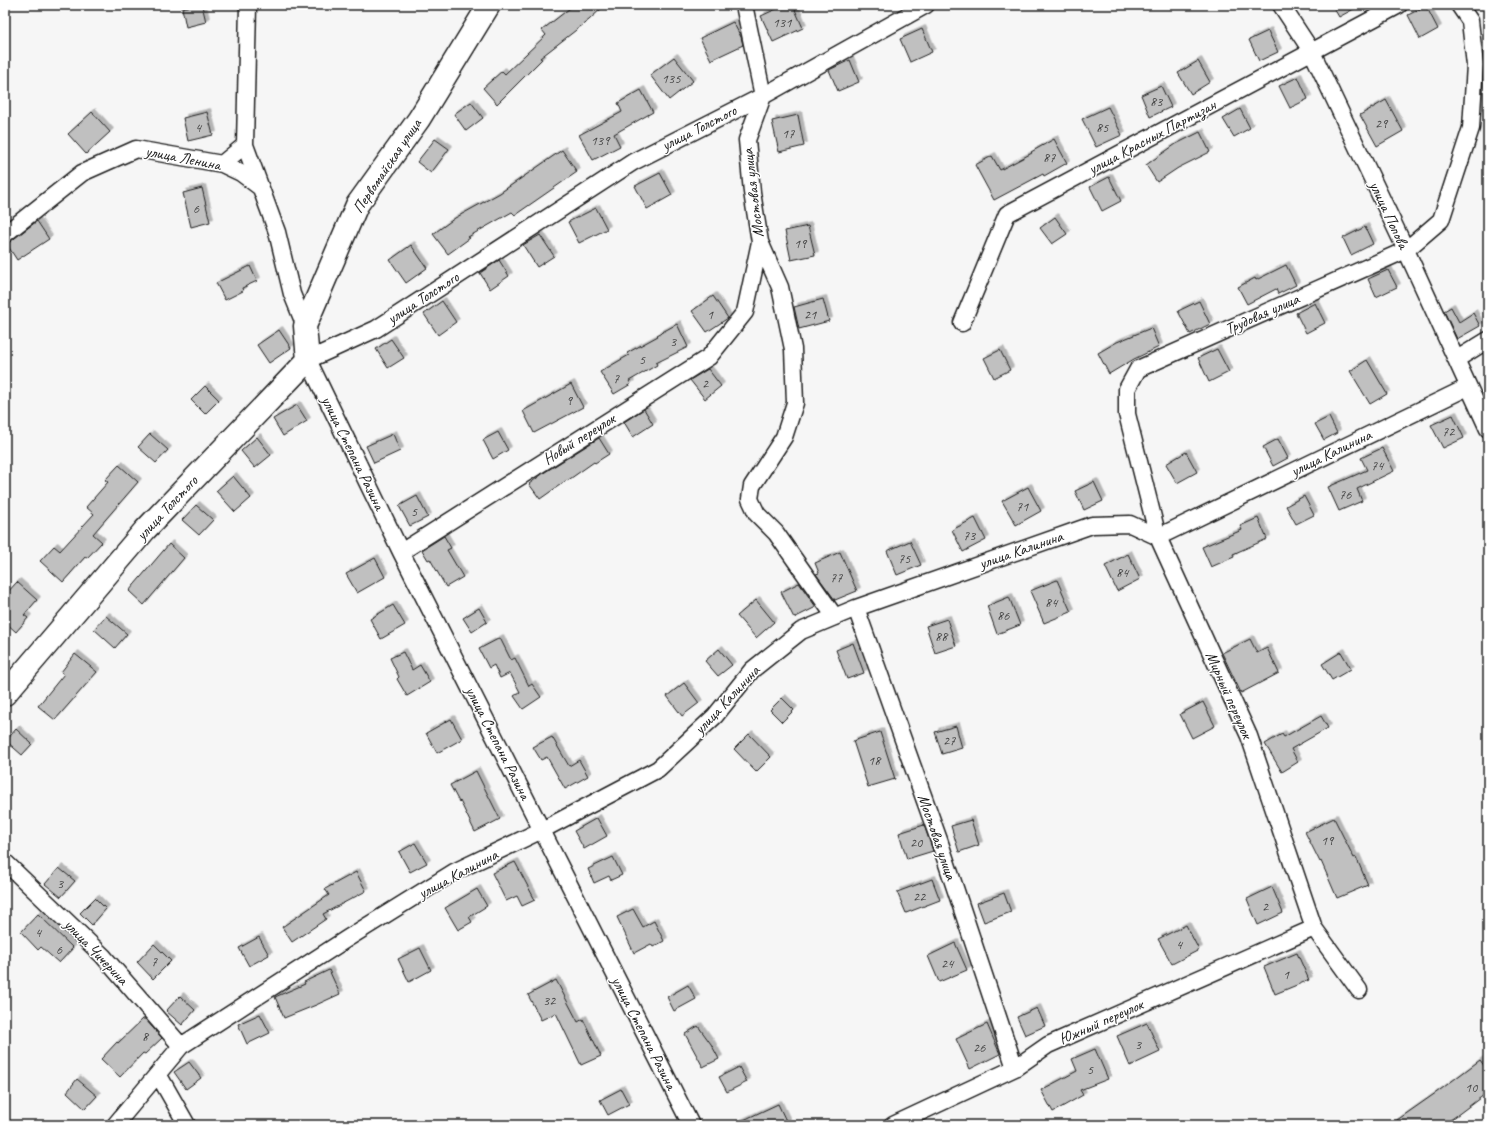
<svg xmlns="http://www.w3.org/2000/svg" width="1493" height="1130" font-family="Caveat,sans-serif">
  <defs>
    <filter id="shadow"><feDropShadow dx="3.5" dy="-3.5" stdDeviation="0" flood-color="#0004"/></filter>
  </defs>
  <rect width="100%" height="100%" fill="#f6f6f6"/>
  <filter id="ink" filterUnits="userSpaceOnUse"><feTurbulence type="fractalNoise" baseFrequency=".025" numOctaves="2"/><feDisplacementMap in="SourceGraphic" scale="8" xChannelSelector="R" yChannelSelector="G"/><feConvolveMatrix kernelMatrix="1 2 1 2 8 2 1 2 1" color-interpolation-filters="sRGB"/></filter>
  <g filter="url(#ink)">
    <path fill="#c0c0c0" stroke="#1c1c1c" filter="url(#shadow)" d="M197 5H202L206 22 186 27 182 8Z
      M574 5H605L589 20 540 58 542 59 497 104 483 88 502 71 505 74 546 35 542 30Z
      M785 5H793L803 28 773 42 761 16Z
      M1332 5H1361L1339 17Z
      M1426 6 1438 29 1420 39 1408 15Z
      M733 22 741 37 743 45 711 60 700 38Z
      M922 29 932 52 910 62 900 39Z
      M1268 31 1278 52 1259 61 1249 40Z
      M674 57 693 81 669 100 650 75Z
      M850 60 859 82 838 91 829 70Z
      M1198 61 1210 82 1191 94 1178 73Z
      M1298 77 1308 99 1290 108 1279 86Z
      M1161 86 1171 107 1150 117 1141 95Z
      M641 90 653 112 614 134 620 146 593 160 579 135 622 112 618 103Z
      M1386 100 1403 131 1377 146 1360 115Z
      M471 102 483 118 466 131 454 114Z
      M1108 107 1122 135 1096 147 1082 119Z
      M1240 109 1250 128 1234 137 1223 119Z
      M92 112 110 132 86 154 68 134Z
      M207 112 213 135 188 141 183 118Z
      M798 115 804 146 779 152 772 121Z
      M1200 132 1210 152 1178 168 1157 182 1146 165 1176 144Z
      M435 139 449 149 431 173 417 162Z
      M1054 139 1067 163 1044 176 1043 174 994 200 975 165 992 156 1000 170 1032 153 1031 152Z
      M562 150 577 172 515 215 512 212 468 237 470 238 448 254 433 234 455 218 500 193Z
      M660 173 672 195 647 209 635 186Z
      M1109 177 1121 201 1102 211 1090 187Z
      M202 188 210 222 191 227 183 193Z
      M596 208 607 229 579 243 568 222Z
      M1055 217 1067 234 1052 244 1040 228Z
      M37 221 49 239 17 260 6 243 11 241Z
      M808 226 815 255 791 260 785 231Z
      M1365 227 1373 244 1351 255 1343 238Z
      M540 235 554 256 537 267 523 245Z
      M411 245 427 268 406 283 390 260Z
      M499 260 509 276 490 289 480 273Z
      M1286 265 1296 285 1278 294 1276 289 1247 304 1238 287 1255 278 1256 280Z
      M250 266 257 281 242 288 243 291 225 300 216 283Z
      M1388 270 1397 287 1376 297 1368 279Z
      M713 296 728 318 707 332 692 311Z
      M823 299 829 321 799 329 794 307Z
      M442 301 456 322 438 335 424 314Z
      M1199 301 1210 324 1190 334 1178 311Z
      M1315 303 1325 323 1306 333 1296 313Z
      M1451 307 1459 322 1473 313 1480 326 1457 339 1444 311Z
      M677 324 688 347 656 363 657 365 629 381 631 384 614 394 600 372 629 355 627 353 658 336 657 335Z
      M1151 328 1159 347 1134 359 1109 374 1098 353 1117 342Z
      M279 330 291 348 269 363 257 345Z
      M391 339 404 358 388 368 376 349Z
      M1217 349 1229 372 1209 382 1198 358Z
      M1000 350 1010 370 994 378 984 358Z
      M1367 360 1387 394 1370 404 1350 371Z
      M708 369 721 386 705 399 690 380Z
      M571 384 583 407 534 433 523 411Z
      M205 386 219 400 205 414 191 400Z
      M297 405 307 421 283 436 273 419Z
      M644 409 653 424 633 437 624 422Z
      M1453 415 1464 438 1443 448 1431 425Z
      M1329 417 1337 433 1324 440 1315 424Z
      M498 432 508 450 493 459 483 440Z
      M150 434 168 450 156 463 138 447Z
      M393 434 400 451 374 463 366 446Z
      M257 437 271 455 255 468 241 451Z
      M599 438 609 454 595 463 594 462 567 481V480L540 499 529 484 545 472Z
      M1278 439 1288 458 1273 466 1263 447Z
      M1382 448 1394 471 1357 489 1362 501 1339 511 1328 487 1367 470 1361 458Z
      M1186 452 1197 472 1177 483 1166 464Z
      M119 465 138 482 93 534 102 542 87 558 85 557 63 582 40 561 54 546 60 551 94 514 86 507 108 482 105 480Z
      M233 476 251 498 235 512 216 491Z
      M1094 482 1103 501 1084 510 1075 491Z
      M1028 487 1041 511 1016 525 1002 501Z
      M417 496 428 517 410 526 399 506Z
      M1304 496 1314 515 1296 524 1286 506Z
      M196 505 213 520 199 535 182 520Z
      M975 518 986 540 963 552 952 530Z
      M1258 518 1267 539 1233 554 1234 557 1211 567 1202 547 1242 530 1240 526Z
      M444 536 451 548 447 550 463 577 446 587 430 559 428 560 422 550Z
      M910 541 921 565 897 575 887 551Z
      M169 544 184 558 144 605 129 591Z
      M840 552 857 591 835 600 816 574 819 573 815 563Z
      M1128 554 1140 579 1117 591 1105 566Z
      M375 558 385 577 357 593 346 574Z
      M1057 580 1071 612 1044 623 1030 591Z
      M17 582 37 600 24 615 28 618 16 632 5 622V595Z
      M799 583 816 607 794 618 781 592Z
      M1009 597 1020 625 997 634 987 606Z
      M756 600 774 622 756 638 737 616Z
      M393 605 405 625 381 639 370 619Z
      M479 608 487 622 472 632 463 618Z
      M106 616 127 634 115 648 94 629Z
      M947 619 956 646 935 653 926 626Z
      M500 638 511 660 515 658 529 686 532 684 541 697 523 709 514 696 520 692 510 673 500 678 494 665 489 668 479 649Z
      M1250 639 1257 653 1267 648 1279 673 1241 693 1222 653Z
      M853 643 864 673 847 679 836 650Z
      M719 649 732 665 718 676 705 661Z
      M403 652 412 670 420 665 430 682 407 696 397 679 399 677 390 658Z
      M1341 652 1351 669 1332 680 1322 664Z
      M75 654 97 672 55 720 38 706 64 674 61 672Z
      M684 683 699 703 682 716 667 696Z
      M782 698 794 710 782 722 770 710Z
      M1203 702 1215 726 1192 738 1180 714Z
      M1321 716 1328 728 1291 749 1298 762 1282 772 1265 744 1282 734 1284 737Z
      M451 719 462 739 437 753 426 733Z
      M956 726 962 748 942 754 935 732Z
      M16 729 32 744 22 755 6 741Z
      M880 732 895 779 868 787 853 741Z
      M749 734 771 757 756 772 734 749Z
      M552 737 569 766 579 760 588 776 565 789 547 757 541 760 533 747Z
      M476 771 500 819 475 832 460 801 459 802 450 785Z
      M597 818 607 836 584 849 574 831Z
      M1334 818 1354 858 1356 857 1368 885 1337 898 1321 861 1320 862 1305 832Z
      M971 820 979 845 959 852 951 826Z
      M924 825 933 851 907 859 899 833Z
      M415 843 427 863 410 872 399 852Z
      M613 857 622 875 611 880 609 876 594 883 588 869Z
      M515 862 535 900 522 906 517 896 506 901 492 873Z
      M59 868 75 881 61 897 45 884Z
      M356 872 366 891 323 914 326 919 292 942 282 927 329 895 325 889Z
      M932 879 940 900 906 913 897 892Z
      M1272 887 1283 913 1258 925 1247 899Z
      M477 889 487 906 469 917 472 922 458 930 445 908Z
      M1004 893 1011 912 984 922 977 903Z
      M95 898 106 909 92 925 80 913Z
      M633 909 643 927 654 921 664 941 653 947 651 944 634 953 617 917Z
      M38 914 73 948 59 963 41 947 38 950 21 932Z
      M1186 925 1199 950 1172 964 1158 939Z
      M259 937 269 955 249 966 239 948Z
      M955 943 967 970 939 982 928 956Z
      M154 944 171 961 153 979 137 962Z
      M420 948 431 970 409 982 398 959Z
      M1297 953 1309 980 1275 994 1264 967Z
      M329 970 340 994 316 1005 284 1018 275 997 305 984 304 982Z
      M556 980 578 1022 583 1019 601 1056 581 1065 556 1013 541 1020 528 995Z
      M688 985 696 999 674 1011 667 997Z
      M180 996 195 1010 182 1025 166 1011Z
      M1037 1008 1045 1026 1025 1035 1017 1017Z
      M260 1014 270 1033 247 1044 238 1024Z
      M143 1019H145L162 1038 145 1054 143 1053 120 1077 101 1059 117 1042 118 1043Z
      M1147 1023 1160 1052 1130 1066 1117 1036Z
      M987 1024 1000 1054 970 1069 956 1039Z
      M698 1026 711 1044 719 1059 703 1067 685 1034Z
      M1095 1049 1108 1079 1080 1090 1083 1095 1053 1112 1041 1090 1077 1071 1072 1059Z
      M1480 1060 1488 1071V1092L1456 1116 1443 1125H1390L1440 1090Z
      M189 1062 201 1078 186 1089 174 1072Z
      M739 1067 747 1082 727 1092 719 1077Z
      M77 1079 97 1096 85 1109 67 1092Z
      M621 1089 629 1104 608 1115 600 1100Z
      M778 1104 788 1125H733Z"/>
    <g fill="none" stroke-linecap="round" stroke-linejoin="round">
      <g stroke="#1c1c1c" stroke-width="19">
        <path id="minor" d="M248 5 245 145 277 232 292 294 305 326
          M1281 5 1312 52 1406 250 1488 429
          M222 164 245 145
          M5 234 82 173 136 149 222 164 241 173 261 188
          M760 242 780 287 793 349 795 403 784 437 752 486 750 499 757 514 776 533 835 617
          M962 323 1007 214 1399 5
          M1457 359 1488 340
          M401 552 709 357 745 312 760 242 752 192 747 140 763 96 744 5
          M856 608 939 840 1015 1068
          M5 862 103 956 181 1046
          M1359 990 1314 928 1249 736 1158 537 1127 414V389L1138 369 1406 250 1441 220 1471 128 1475 65 1470 21 1459 5
          M158 1074 187 1125
          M115 1125 181 1046 348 938 454 872 542 830 658 769 715 716 752 670 801 631 856 608 1092 525 1130 524 1158 537 1468 387
          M691 1125 401 552 308 360 376 329 633 162 763 96 926 5
          M893 1125 1015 1068 1048 1045 1314 928"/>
      </g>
      <g stroke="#1c1c1c" stroke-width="25">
        <path id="secondary" d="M5 694 145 530 308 360 305 326 357 205 419 119 489 5"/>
      </g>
      <use href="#minor" stroke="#fff" stroke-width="16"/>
      <use href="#secondary" stroke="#fff" stroke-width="22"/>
    </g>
  </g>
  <g text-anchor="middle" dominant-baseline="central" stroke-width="3" stroke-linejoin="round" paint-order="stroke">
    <g font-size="14" fill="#454545">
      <text x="782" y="22">131</text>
      <text x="671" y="78">135</text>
      <text x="1156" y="101">83</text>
      <text x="1381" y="123">29</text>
      <text x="198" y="127">4</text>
      <text x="1102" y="127">85</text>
      <text x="788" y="133">17</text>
      <text x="600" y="140">139</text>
      <text x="1049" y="157">87</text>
      <text x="196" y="208">6</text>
      <text x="800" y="243">19</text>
      <text x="710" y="314">1</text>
      <text x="810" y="314">21</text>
      <text x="673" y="341">3</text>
      <text x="642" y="359">5</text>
      <text x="616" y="378">7</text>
      <text x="705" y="383">2</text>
      <text x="569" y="400">9</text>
      <text x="1448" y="431">72</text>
      <text x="1377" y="465">74</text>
      <text x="1345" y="494">76</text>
      <text x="1022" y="506">71</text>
      <text x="414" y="511">5</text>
      <text x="969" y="535">73</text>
      <text x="904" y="558">75</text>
      <text x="1122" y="572">84</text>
      <text x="836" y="577">77</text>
      <text x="1051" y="602">84</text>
      <text x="1003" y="615">86</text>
      <text x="941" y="636">88</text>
      <text x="949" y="740">27</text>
      <text x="874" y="760">18</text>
      <text x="1327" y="840">19</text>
      <text x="916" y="842">20</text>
      <text x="60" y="883">3</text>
      <text x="919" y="896">22</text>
      <text x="1265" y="906">2</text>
      <text x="38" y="932">4</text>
      <text x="1179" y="944">4</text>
      <text x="59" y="949">6</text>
      <text x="154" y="961">7</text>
      <text x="947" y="963">24</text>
      <text x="1286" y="974">1</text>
      <text x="549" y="1000">32</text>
      <text x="145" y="1036">8</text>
      <text x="1138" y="1044">3</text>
      <text x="979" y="1047">26</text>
      <text x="1090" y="1069">5</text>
      <text x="1471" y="1087">10</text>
    </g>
    <g font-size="16" fill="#1c1c1c" stroke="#fff">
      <text transform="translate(699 128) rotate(-27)">улица Толстого</text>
      <text transform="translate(1152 137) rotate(-28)">улица Красных Партизан</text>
      <text transform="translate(183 158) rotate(11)">улица Ленина</text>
      <text transform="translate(387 166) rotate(-56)">Первомайская улица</text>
      <text transform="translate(753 193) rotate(-97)">Мостовая улица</text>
      <text transform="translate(1389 215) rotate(65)">улица Попова</text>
      <text transform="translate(423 298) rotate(-33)">улица Толстого</text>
      <text transform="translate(1262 314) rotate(-24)">Трудовая улица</text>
      <text transform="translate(579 439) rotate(-32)">Новый переулок</text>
      <text transform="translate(353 453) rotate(64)">улица Степана Разина</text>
      <text transform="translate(1331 453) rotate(-26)">улица Калинина</text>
      <text transform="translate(167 508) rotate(-47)">улица Толстого</text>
      <text transform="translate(1021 550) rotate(-19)">улица Калинина</text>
      <text transform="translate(1229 695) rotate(66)">Мирный переулок</text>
      <text transform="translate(727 700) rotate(-47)">улица Калинина</text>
      <text transform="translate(498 743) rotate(63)">улица Степана Разина</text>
      <text transform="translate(937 837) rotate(71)">Мостовая улица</text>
      <text transform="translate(458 874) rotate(-28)">улица Калинина</text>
      <text transform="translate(96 952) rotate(46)">улица Чичерина</text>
      <text transform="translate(1101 1022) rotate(-24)">Южный переулок</text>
      <text transform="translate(644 1033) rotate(63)">улица Степана Разина</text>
    </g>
  </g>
  <rect width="1493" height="1130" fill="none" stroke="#fff" stroke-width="20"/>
  <rect x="10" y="10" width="1473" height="1110" fill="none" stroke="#1c1c1c" stroke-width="1.5" filter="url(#ink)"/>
</svg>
